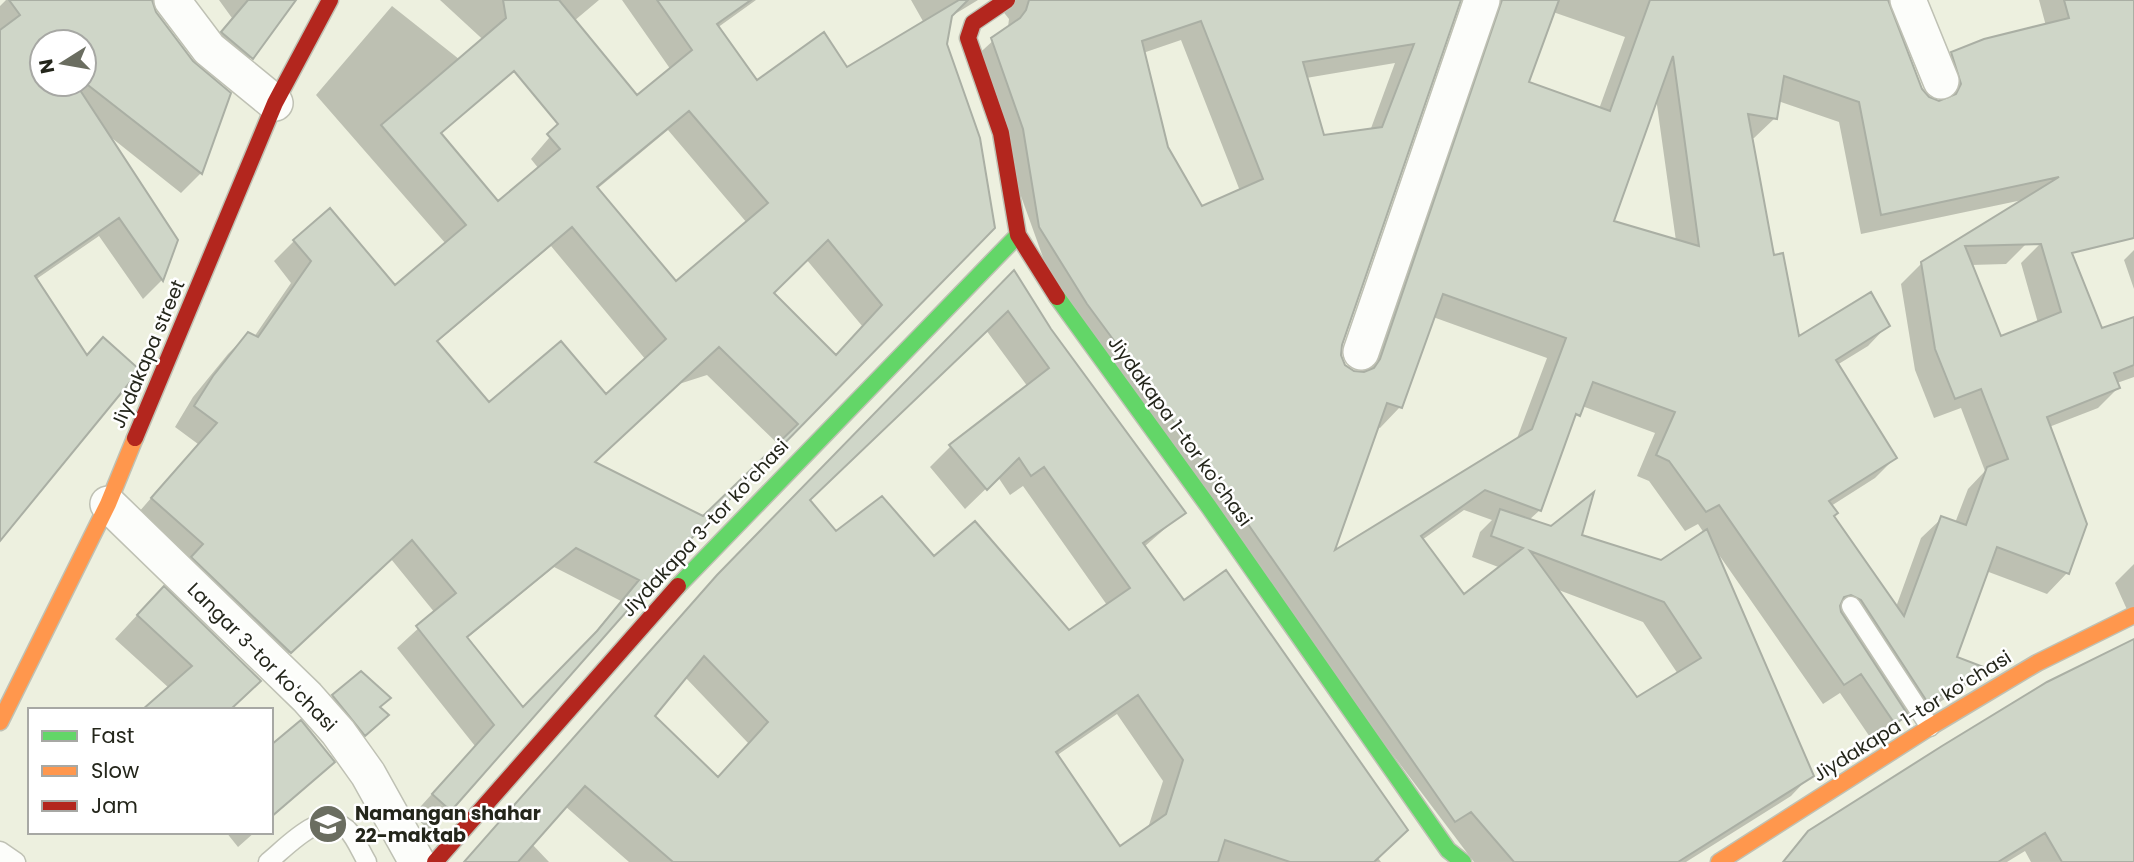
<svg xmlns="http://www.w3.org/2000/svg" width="2134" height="862" font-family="Poppins,sans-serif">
  <rect width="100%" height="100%" fill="#edf0df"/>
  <path fill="#0003" fill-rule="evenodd" d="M6 0H151L154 13 192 63 229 94 201 173 181 193 108 135 176 241 162 280 143 299 99 236 35 280 86 356 138 370 0 539V6ZM42 42H84V84H42Z
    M219 0H294L251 57 232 77 203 53 232 18Z
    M440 0H599L574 21 636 97 671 70 622 0H756L717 28 756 83 846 69 924 23 911 0H978L950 17 946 46 993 227 684 544 429 830 413 815 475 746 397 648 435 613 391 559 269 672 132 520 198 444 175 427 193 397 228 354 248 334 254 337 291 283 274 261 294 241 395 288 446 244 316 95 392 6 493 86 440 135 498 203 539 169 531 159 567 117ZM668 130 747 223 676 284 597 189ZM551 246 646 360 606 396 489 405 436 343ZM806 259 863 327 836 356 772 293ZM707 375 779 445 703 519 593 463 679 384ZM554 567 621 601 577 654 523 709 466 639Z
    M994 0H1463L1458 2 1340 345 1339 355 1344 366 1355 373 1363 371 1481 28 1482 0H1889L1921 89 1927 98 1940 102 1931 74 1952 53 2046 26 2039 0H2134V194L2026 244 2006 264 1971 265 2000 339 2038 323 2021 263 2041 243 2101 330 2134 319V377L2117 383 2118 388 2098 408 2049 427 2067 573 2047 594 1986 571 1955 658 1983 669 1963 688 1907 722 1904 717 1874 743 1840 693 1823 704 1717 552 1811 775 1791 796 1686 862H1474L1067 324 972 60 1008 27 1009 19ZM1553 12 1625 37 1599 109 1527 83ZM1181 40 1240 191 1201 208 1167 148 1143 53ZM1395 63 1370 131 1323 137 1306 78ZM1656 98 1676 241 1611 222ZM1778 101 1839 122 1861 234 2027 199 1922 263 1901 284 1915 370 1934 418 1961 408 1985 471 1968 489 1955 523 1942 518 1921 538 1896 607 1832 516 1831 506 1875 478 1895 458 1837 365 1868 346 1888 325 1798 339 1773 257 1751 138H1754L1775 118ZM1433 317 1547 358 1516 441 1331 554 1377 427 1380 428 1400 407ZM1582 406 1655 433 1637 476 1649 481 1685 531 1698 524 1704 533 1661 562 1529 520 1540 510 1571 423ZM1464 510 1492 520 1480 532 1472 557 1501 568 1463 597 1422 540ZM1556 589 1643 622 1678 674 1637 699Z
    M2134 250V289L2124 260Z
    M1014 273 1050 330 1184 512 1144 547 1381 862H629L565 806 532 844 549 862H464L697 598ZM986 330 1028 387 951 446 930 467 965 509 998 477 1010 495 1023 486 1107 605 1068 632 934 558 836 534 808 501ZM685 677 749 744 717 778 653 716ZM1117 714 1163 781 1148 828 1120 848 1056 756Z
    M2134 564V625L2115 583Z
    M141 611 259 681 169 688 115 639Z
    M2134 639V862H2031L2025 851 2007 862H1783L2048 684Z
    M333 696 379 708 387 715 347 752 316 713Z
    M271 747 332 762 271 818Z
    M226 832H255L238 847Z"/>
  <path fill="#cfd6c8" stroke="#aaafa4" stroke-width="2" fill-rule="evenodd" d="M9 0H152L156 12 193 61 231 93 202 174 84 82V42H42V84H76L178 240 163 281 119 218 35 276 87 355 103 337 140 370 0 541V30L20 15Z
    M248 0H296L253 59 221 32Z
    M503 0H559L637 95 692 50 657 0H751L717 24 757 80 824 32 847 67 959 0H968L952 16 947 44 980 138 995 228 685 545 451 811 432 794 494 725 416 626 456 593 412 540 291 653 191 557 203 544 151 498 217 423 194 406 213 376 248 332 258 337 311 261 293 240 330 208 395 285 466 225 381 125 506 18ZM514 71 558 124 547 134 560 149 498 201 441 133ZM689 111 768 203 676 281 597 187ZM572 227 666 339 606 394 561 341 489 402 437 341ZM828 240 882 305 836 355 774 293ZM719 347 798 424 703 516 595 462ZM576 548 639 580 597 631 523 707 467 637Z
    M1029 0H1461L1342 345 1341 355 1345 365 1354 371 1364 372 1374 368 1380 359 1502 0H1559L1529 82 1610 111 1650 0H1888L1922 89 1929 97 1939 101 1956 94 1961 84 1951 52 1984 39 2069 18 2064 0H2134V238L2072 253 2102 328 2134 317V365L2114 373 2120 388 2047 417 2087 524 2069 574 1997 547 1957 657 1986 668 1928 703 1861 600 1851 595 1844 597 1840 606 1841 612 1908 715 1895 724 1861 674 1844 685 1719 505 1706 512 1669 461 1656 455 1675 412 1593 382 1580 416 1576 414 1541 511 1485 490 1421 536 1464 594 1523 548 1491 536 1500 509 1551 526 1594 492 1582 535 1661 560 1707 529 1814 776 1678 862H1514L1471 812 1455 822 1227 494 1087 304 1039 227 1023 129 991 38 1020 18 1026 10ZM1201 21 1263 179 1202 206 1168 147 1142 41ZM1414 44 1382 127 1324 135 1303 62ZM1673 56 1699 246 1614 221ZM1784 76 1859 102 1881 215 2059 177 1921 262 1935 349 1955 399 1981 389 2008 459 1987 467 1966 525 1941 516 1904 616 1834 516 1838 513 1829 501 1897 458 1836 360 1890 326 1871 292 1799 336 1783 253 1774 255 1748 114 1777 119ZM2041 244 2061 312 2001 336 1965 246ZM1443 294 1566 338 1532 429 1335 550 1387 403 1402 408ZM1530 551 1664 602 1701 658 1637 697Z
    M1014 270 1051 329 1186 513 1143 543 1184 600 1226 570 1408 830 1374 862H1290L1225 840 1218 862H673L585 786 518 862H464L717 575ZM1008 311 1049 368 949 445 987 490 1019 458 1031 476 1044 467 1130 588 1069 630 975 521 934 556 882 496 836 531 810 500ZM704 656 768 722 718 777 655 716ZM1138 695 1183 760 1166 814 1120 846 1056 752Z
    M164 586 261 681 230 710H142L192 666 137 615Z
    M2134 639V862H2062L2045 833 1998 862H1783L1808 831 1942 746 2047 682Z
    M361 671 391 698 380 707 389 715 365 736 332 695Z
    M301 720 335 762 271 817V745Z"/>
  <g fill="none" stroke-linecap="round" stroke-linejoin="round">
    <g stroke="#bfc1b4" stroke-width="21">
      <path id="lane" d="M1851 606 1930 727
        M0 851 16 862
        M268 862C287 847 321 807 347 829 355 837 361 852 367 862"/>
    </g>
    <g stroke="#bfc1b4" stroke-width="38">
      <path id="street" d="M172 0 209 49 275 103
        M1908 0 1941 81
        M1361 352 1482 0
        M108 504 307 697 338 732 368 774 417 862"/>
    </g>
    <g stroke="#bfc1b4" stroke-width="19">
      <path id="fast" d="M1057 297 1209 507 1448 850 1463 862
        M678 586 1018 235"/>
    </g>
    <g stroke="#bfc1b4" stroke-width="19">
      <path id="slow" d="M0 722 108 504 135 438
        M1719 862 1930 727 2037 663 2134 615"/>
    </g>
    <g stroke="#bfc1b4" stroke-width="19">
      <path id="jam" d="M1007 0 973 23 968 38 1001 133 1018 235 1057 297
        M135 438 275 103 330 0
        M435 862 678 586"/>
    </g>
    <use href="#lane" stroke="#fcfdfa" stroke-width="18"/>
    <use href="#street" stroke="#fcfdfa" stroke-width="35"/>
    <use href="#fast" stroke="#63d668" stroke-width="16"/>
    <use href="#slow" stroke="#ff974d" stroke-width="16"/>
    <use href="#jam" stroke="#b3261e" stroke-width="16"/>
  </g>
  <defs>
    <g id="school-disc" transform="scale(2.0125)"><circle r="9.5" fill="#6a6d60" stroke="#fff"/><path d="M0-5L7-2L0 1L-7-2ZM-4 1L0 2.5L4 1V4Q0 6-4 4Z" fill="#fff"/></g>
  </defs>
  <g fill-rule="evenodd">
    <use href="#school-disc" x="328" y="824"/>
  </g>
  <g text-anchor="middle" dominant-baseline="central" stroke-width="5" stroke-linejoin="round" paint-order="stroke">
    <g font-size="19" fill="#24261b" stroke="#fff">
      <text transform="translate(148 354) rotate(-67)">Jiydakapa street</text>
      <text transform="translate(1180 431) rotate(54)">Jiydakapa 1-tor koʻchasi</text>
      <text transform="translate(705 528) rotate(-47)">Jiydakapa 3-tor koʻchasi</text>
      <text transform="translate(262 657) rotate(45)">Langar 3-tor koʻchasi</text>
      <text transform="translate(1912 716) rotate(-32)">Jiydakapa 1-tor koʻchasi</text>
    </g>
    <g font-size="19" font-weight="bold" fill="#24261b" stroke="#fff" text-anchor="start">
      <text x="355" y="813">Namangan shahar<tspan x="355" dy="22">22-maktab</tspan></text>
    </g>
  </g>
  <rect x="28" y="708" width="245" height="126" fill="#ffffff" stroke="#a7a8a4" stroke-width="2"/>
  <rect x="42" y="731" width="35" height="10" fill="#63d668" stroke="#a7a8a4" stroke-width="2"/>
  <text x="91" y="743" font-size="21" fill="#24261b">Fast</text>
  <rect x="42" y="766" width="35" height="10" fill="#ff974d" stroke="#a7a8a4" stroke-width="2"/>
  <text x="91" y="778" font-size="21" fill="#24261b">Slow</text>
  <rect x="42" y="801" width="35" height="10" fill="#b3261e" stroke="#a7a8a4" stroke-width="2"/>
  <text x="91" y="813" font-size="21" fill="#24261b">Jam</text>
  <g transform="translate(63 63) rotate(259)"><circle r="33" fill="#ffffff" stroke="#a7a8a4" stroke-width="2"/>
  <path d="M0-5L12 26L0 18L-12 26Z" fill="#6a6d60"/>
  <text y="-10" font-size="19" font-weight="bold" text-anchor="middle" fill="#24261b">N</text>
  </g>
</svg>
